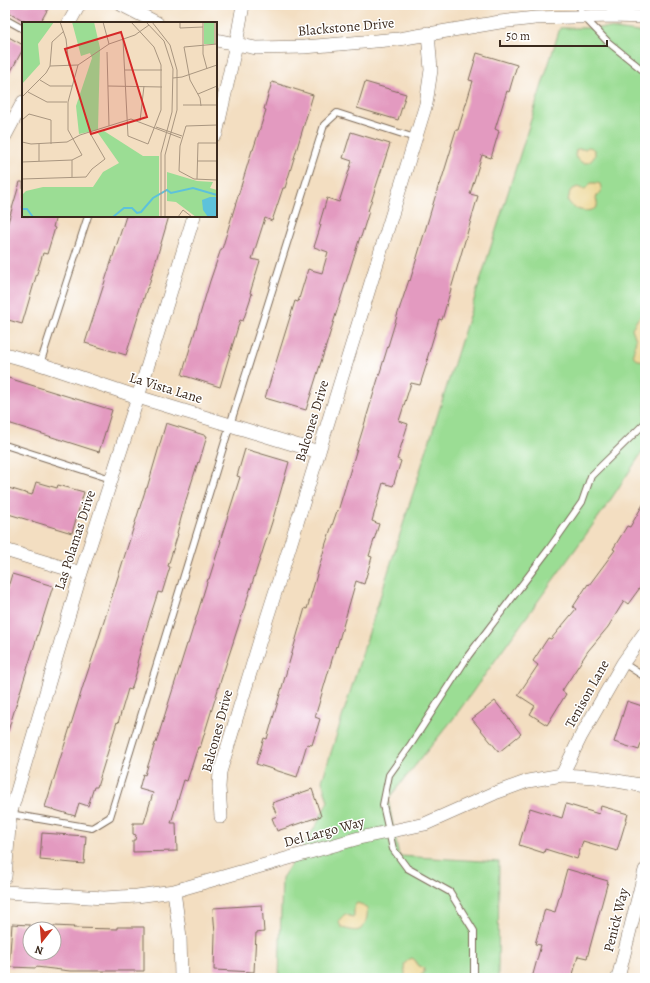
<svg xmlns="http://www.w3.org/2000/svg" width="650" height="983" font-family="Alegreya,serif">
  <rect width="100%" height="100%" fill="#fff"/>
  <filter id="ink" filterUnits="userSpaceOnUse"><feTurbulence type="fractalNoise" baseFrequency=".025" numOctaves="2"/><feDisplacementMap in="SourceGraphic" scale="8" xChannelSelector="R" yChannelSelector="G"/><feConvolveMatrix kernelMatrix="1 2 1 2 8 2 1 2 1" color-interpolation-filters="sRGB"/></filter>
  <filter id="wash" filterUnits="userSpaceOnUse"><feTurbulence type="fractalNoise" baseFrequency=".012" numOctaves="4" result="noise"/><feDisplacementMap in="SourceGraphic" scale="16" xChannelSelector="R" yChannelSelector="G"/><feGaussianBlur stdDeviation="0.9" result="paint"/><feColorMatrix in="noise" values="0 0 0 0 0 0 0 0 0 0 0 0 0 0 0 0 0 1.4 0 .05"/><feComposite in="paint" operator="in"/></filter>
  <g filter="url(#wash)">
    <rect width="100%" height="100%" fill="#f3dec1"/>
    <path fill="#9bdd94" stroke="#6b8459" d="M560 28H607L645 33V448L605 508 453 719 388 799 399 856 499 862 498 978H279L282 878 317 824 328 801 322 781Z"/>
    <path fill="#eeda9e" stroke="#94825e" d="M588 147C605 149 587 175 575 156L576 150 578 149H585Z
      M591 183H597L600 184C602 191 602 192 596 197 596 200 598 203 597 206 593 213 580 211 575 208 572 207 570 203 568 201L570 191 573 189 578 187 582 189H585Z
      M643 314H645V360C639 361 635 360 633 354L636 340 632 328 639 317Z
      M357 903 363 905 367 909C368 915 366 927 359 930 355 932 347 929 342 928L339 923 340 919 345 914 352 917 354 916V907Z
      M412 958 416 961V963L417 965 422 967 424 969V973L417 978H404C408 969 398 965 412 958Z"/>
    <g id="blocks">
      <path fill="#e39ac0" d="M5 5H50L40 23H28L5 10Z
        M5 35 23 45V49L5 82Z
        M477 53 517 65 509 92 507 91 495 129 499 131 491 158 482 155 470 194 478 196 442 320 439 319 427 359 428 360 420 385 411 383 399 421 408 424 397 459 401 461 393 486 383 483 372 521 379 524 369 556 372 557 364 584 356 581 337 647 336 646 315 717 320 719 312 745 307 744 297 777 256 764 264 738 267 739 305 608 307 609 326 543 337 511H338L398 313 409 280 410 281 439 184 440 185 452 146H451L456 130H458L473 81 469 80Z
        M272 82 313 95 285 188H283L272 221 265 218 252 259 260 261 250 293 252 294 243 321 240 320 220 387 182 375 210 281 221 249H222L252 150H253L266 110 264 109Z
        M365 82 406 94 398 120 357 108Z
        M351 132 390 144 368 211H369L361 237H360L306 410 265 398 295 301 298 302 308 269 322 273 328 252 314 247 321 225H319L327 198 339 202 352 161 343 158Z
        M20 182H23V216H56L53 227 55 228 47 254 43 253 22 324 5 319V232Z
        M126 216H169L148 288H147L126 355 85 343Z
        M5 377 112 410 99 452 5 422Z
        M166 423 207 436 199 463 198 462 186 500 177 533 178 534 168 566 170 567 162 593 158 592 146 630 137 663 139 664 131 690 128 689 118 723 117 722 97 787H94L88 806 79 803 75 816 45 807 84 683 95 650 146 488H147Z
        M245 449 289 462 272 522 220 683 200 748 198 747 187 781 184 780 171 823H176L177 851 133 852V840H135L136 835 133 834V823H144L153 793 139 789 143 774 145 775 155 743H156L187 644H188L208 579H209L221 541H220L240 477 237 476Z
        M36 482 57 488 58 485 84 492 72 533 5 513V487L32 495Z
        M645 501V581L628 604 624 601 608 627 588 651 562 691 566 694 547 725 530 714 535 706 518 695 538 665 533 661 548 638 551 639 576 609 573 607 588 584 589 585 615 550 613 549 627 526 630 527Z
        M12 574 53 586 34 647 8 731H5V597Z
        M495 701 521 734 499 752 472 719Z
        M627 701 645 707V731L639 750 614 742Z
        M312 789 321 816 277 831 272 818 277 816 272 803Z
        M566 804 599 814 601 806 628 814 617 851 583 841 577 859 545 849 544 853 519 845 530 808 562 818Z
        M42 833 86 836 84 864 40 860Z
        M567 869 608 881 587 958 578 956 572 978H532L541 945 535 944 545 909 555 912Z
        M262 905 264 932 256 933 254 972 214 970 215 934 213 908Z
        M12 924 30 925V953H54V926L74 927 73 928 117 929V927H144V971H70L36 967V968L9 967Z"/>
    </g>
  </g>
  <g filter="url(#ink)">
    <use href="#blocks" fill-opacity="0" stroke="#7b6957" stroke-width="1"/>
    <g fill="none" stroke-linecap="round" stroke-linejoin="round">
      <g stroke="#7b6957" stroke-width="8">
        <path id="lane" d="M579 5 584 17 608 42 645 72
          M5 19 23 29
          M40 364 88 216
          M5 445 111 479
          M623 663 645 677
          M10 814 92 828 110 817 230 425 324 125 337 113 415 138
          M474 978V931L450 892 407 868 393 849 383 805 389 775 411 744 468 656 549 549 582 502 591 476 645 423"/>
      </g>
      <g stroke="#7b6957" stroke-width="14">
        <path id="street" d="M122 5 157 23
          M69 23 79 5
          M216 40 256 48 304 47 399 39 500 22 535 18 612 16 645 17
          M216 134 236 44 243 5
          M5 136 23 102
          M5 354 40 364 138 397 319 452
          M5 550 81 573
          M562 775 581 736 623 663 645 632
          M221 817 219 787 220 772 260 640 288 552 426 104 431 70 428 33
          M5 877 10 815 81 573 138 397 194 216
          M174 891 180 937 181 978
          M5 892 104 898 137 896 174 891 359 838 425 824 495 793 528 781 562 775 595 777 645 786
          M618 978 645 870"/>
      </g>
      <use href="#lane" stroke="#fff" stroke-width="6"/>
      <use href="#street" stroke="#fff" stroke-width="13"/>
    </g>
  </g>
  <g text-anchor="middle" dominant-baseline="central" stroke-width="3" stroke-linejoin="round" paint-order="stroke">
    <g font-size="14" fill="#3b2a1e" stroke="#fff">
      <text transform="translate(346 27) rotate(-5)">Blackstone Drive</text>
      <text transform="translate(166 388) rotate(17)">La Vista Lane</text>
      <text transform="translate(312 421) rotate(-73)">Balcones Drive</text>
      <text transform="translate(75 540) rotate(-72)">Las Polamas Drive</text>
      <text transform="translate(587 694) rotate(-61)">Tenison Lane</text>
      <text transform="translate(217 731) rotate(-75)">Balcones Drive</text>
      <text transform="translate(324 832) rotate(-15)">Del Largo Way</text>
      <text transform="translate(616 920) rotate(-76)">Penick Way</text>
    </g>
  </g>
  <g transform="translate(22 22)">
    <rect width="195" height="195" fill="#f3dec1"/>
    <path d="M32 0 16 22 18 42 0 62V0ZM50 0H72L78 26 76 108 57 112 54 84 70 36 68 31 59 34ZM182 0H192V22H182ZM82 109 121 134H137V195H0V173L4 169 21 165H71L81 150 97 141 76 111ZM145 150 175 159 191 160 188 166 195 168V195H174L154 180 145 179Z" fill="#9bdd94"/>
    <path d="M188 175H195V195H186L181 188 180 178Z" fill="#5dc2db"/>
    <path fill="none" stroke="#5dc2db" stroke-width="2" d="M0 187H5L11 195M91 195 102 186H110L115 191 119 190 131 176 145 168 149 171 171 166 195 173"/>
    <path fill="none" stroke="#a99680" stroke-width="1" d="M38 0 44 17 47 44M81 0 87 22M124 0 142 19 151 47 150 90 139 131V195M130 0 148 23 155 48V88L143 133V195M158 0V6L181 5M181 0V32L185 47M101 18 106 114 126 122 139 88V43L132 25 109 0M193 22V0M85 30 87 104M28 44 56 43 87 22 113 13 127 3M103 48H140M151 56 160 55 195 43M18 58 28 64H50M86 64 140 65M6 70 25 80H45M176 72 195 64M0 75 24 51 28 44 30 20 42 9M161 83H195M179 84 178 76 168 58 162 25 195 22M0 98 7 92 29 98V122M118 99 122 64M195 103 164 104 158 124 157 149 172 157 195 158M134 105 160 114M0 120 9 122 45 120 58 113 109 97 159 116M50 138V155M17 139V122M175 139H195M0 140 50 138 60 133 46 108V80L56 43M0 157 64 155 70 147 83 137 68 111M175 157 176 121H195M156 195 161 188 170 195"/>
    <path fill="#d62828" fill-opacity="0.15" stroke="#d62828" stroke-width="2" d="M99 10 125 95 69 112 43 27Z"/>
    <rect width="195" height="195" fill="none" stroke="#3b2a1e" stroke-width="2"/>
  </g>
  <rect width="650" height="983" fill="none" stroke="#fff" stroke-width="20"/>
  <g transform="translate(42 941) rotate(197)"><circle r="19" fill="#ffffff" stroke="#b1aaa5"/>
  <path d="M0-3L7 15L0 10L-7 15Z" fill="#c8321e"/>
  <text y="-6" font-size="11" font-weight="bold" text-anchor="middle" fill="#3b2a1e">N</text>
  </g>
  <path d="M500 40v6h107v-6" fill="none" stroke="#3b2a1e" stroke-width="2"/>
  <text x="506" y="40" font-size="12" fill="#3b2a1e" stroke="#ffffff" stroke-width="3" paint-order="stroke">50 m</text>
</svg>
